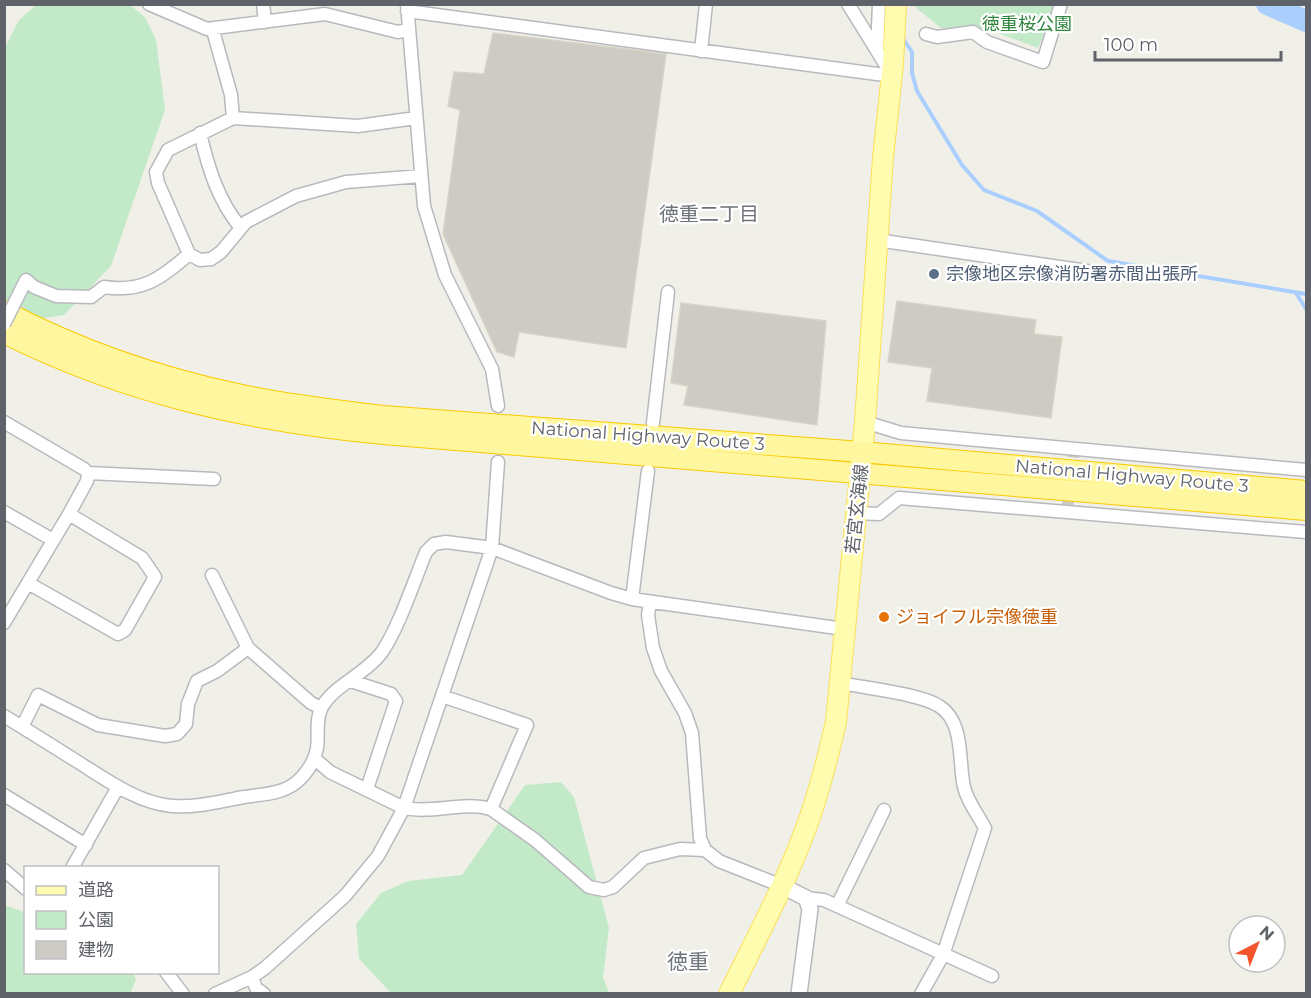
<svg xmlns="http://www.w3.org/2000/svg" width="1311" height="998" font-family="Montserrat,'Noto Sans JP',sans-serif">
  <rect width="100%" height="100%" fill="#f1f0e8"/>
  <path fill="#c3eac8" d="M916 4 1056 5 1038 48 984 28H941L916 8Z
    M36 5H130L145 17 156 40 165 110 111 266 64 315 31 320 19 313 5 299 4 49 19 20Z
    M561 782 574 797 609 928 603 977 609 993H391L359 959 356 924 381 893 408 881 462 875 525 785Z
    M4 905 25 912 26 972 133 973 136 979 131 992 128 994 5 993Z"/>
  <g fill="none" stroke-linecap="round" stroke-linejoin="round">
    <path stroke="#aacfff" stroke-width="4" d="M902 37 912 52V73L917 91 962 165 984 190 1037 211 1108 261 1306 294
      M1296 293 1306 309"/>
    <path stroke="#aacfff" stroke-width="22" d="M1267 4 1306 21"/>
  </g>
  <path fill="#cdcbc3" stroke="#d7d3c5" stroke-width="1.5" d="M493 33 666 54 626 348 519 332 514 357 497 352 443 234 460 110 448 106 454 72 484 74Z
    M897 301 1036 320 1034 334 1062 337 1051 418 927 401 932 368 888 362Z
    M681 303 826 321 817 425 684 405 688 386 671 383Z"/>
  <g fill="none" stroke-linecap="round" stroke-linejoin="round">
    <path stroke="#ccccc8" stroke-width="12" stroke-dasharray="12 6" stroke-linecap="butt" d="M1067 511 1074 449"/>
    <g stroke="#b8b9be" stroke-width="15">
      <path id="minor" d="M149 4 207 29 325 14 398 32 408 30
        M263 4 265 22
        M407 4 424 206 445 275 492 369 498 406
        M848 4 892 75
        M407 11 892 76
        M214 34 231 95 233 118
        M926 34 937 37 973 32 987 42 1043 62 1061 4
        M701 51 706 4
        M877 51 879 4
        M416 118 358 126 233 118 168 150 156 172 158 183 189 254 200 260 211 259 221 252 246 222 296 196 346 182 421 176
        M200 133C208 167 218 201 241 228
        M877 240 1094 272
        M22 288 26 280 34 287 56 296 91 297 104 287C142 293 162 278 189 254
        M4 422 84 469 88 473 87 481 69 514 4 623
        M865 422 901 433 1306 470
        M653 423 668 292
        M88 473 214 479
        M4 512 53 540
        M857 513 879 514 899 498 1306 532
        M212 575 248 648 311 703 321 708
        M28 583 118 634 125 630 155 577 142 558 69 514
        M632 599 648 471
        M650 602 648 615 653 648 661 671 685 713 692 733 700 838 705 850 719 861 782 886
        M351 681 391 694 396 701 367 789
        M841 683C865 688 921 694 939 706 965 722 958 761 964 787 967 801 978 815 985 828L943 955 921 994
        M4 716C29 731 54 747 78 762 107 780 138 803 172 806 197 808 221 801 244 797 263 794 286 794 300 779 308 771 315 759 317 748 319 735 315 719 322 707 334 685 366 674 382 652 399 627 414 581 426 552L434 544 446 542 492 548 611 593 632 599 844 629
        M22 727 38 695 98 725 165 736 177 734 186 724 188 704 197 681 217 671 248 648
        M314 758 330 772 404 808C433 814 463 801 491 809L527 725 442 696
        M4 795 86 845
        M491 809 535 840 589 887 604 890 613 887 644 858 680 849 705 850
        M72 868 118 787
        M4 870 26 889
        M806 898 824 900 992 976
        M837 906 884 810
        M166 972 183 994
        M252 977 256 988 264 994
        M215 994 252 977 265 968 345 896 378 856 404 808 492 548 498 462"/>
    </g>
    <g stroke="#b8b9be" stroke-width="18">
      <path id="tertiary" d="M782 886 806 898 810 909 799 994"/>
    </g>
    <g stroke="#f9e059" stroke-width="22">
      <path id="primary" d="M729 994C756 939 785 885 806 828 819 793 828 757 836 722L865 422 883 158 893 64 896 4"/>
    </g>
    <g stroke="#f9ca00" stroke-width="22">
      <path id="trunk" d="M4 311C79 350 160 378 242 395 288 405 336 410 383 416L862 452 1306 491
        M4 333C126 394 248 421 383 434L1306 510"/>
    </g>
    <use href="#minor" stroke="#fff" stroke-width="12"/>
    <use href="#tertiary" stroke="#fff" stroke-width="15"/>
    <use href="#primary" stroke="#fffcaf" stroke-width="20"/>
    <use href="#trunk" stroke="#fff6a0" stroke-width="20"/>
    <g stroke="#b8b9be" stroke-width="15" stroke-linecap="butt">
      <path id="minor-bridge" d="M4 324 22 288"/>
    </g>
    <use href="#minor-bridge" stroke="#fff" stroke-width="12"/>
  </g>
  <circle fill="#5c6f8a" stroke="#fff" stroke-width="2" cx="934" cy="274" r="6"/>
  <circle fill="#e8710a" stroke="#fff" stroke-width="2" cx="884" cy="617" r="6"/>
  <g text-anchor="middle" dominant-baseline="central" stroke-width="4.5" stroke-linejoin="round" paint-order="stroke">
    <g font-size="18" fill="#30853f" stroke="#fff">
      <text x="1027" y="24">徳重桜公園</text>
    </g>
    <g font-size="18" fill="#4e5e75" stroke="#fff" text-anchor="start">
      <text x="946" y="274">宗像地区宗像消防署赤間出張所</text>
    </g>
    <g font-size="18" fill="#5f6268" stroke="#fff">
      <text transform="translate(648 436) rotate(4)">National Highway Route 3</text>
      <text transform="translate(1132 476) rotate(5)">National Highway Route 3</text>
      <text transform="translate(857 509) rotate(-84)">若宮玄海線</text>
    </g>
    <g font-size="18" fill="#c56008" stroke="#fff" text-anchor="start">
      <text x="896" y="617">ジョイフル宗像徳重</text>
    </g>
    <g font-size="20" fill="#6f747a" stroke="#fff">
      <text x="709" y="214">徳重二丁目</text>
    </g>
    <g font-size="21" fill="#6f747a" stroke="#fff">
      <text x="688" y="961">徳重</text>
    </g>
  </g>
  <rect width="1311" height="998" fill="none" stroke="#5f6268" stroke-width="12"/>
  <rect x="24" y="866" width="195" height="108" fill="#ffffff" stroke="#bfc0c3" stroke-width="1.5"/>
  <rect x="36" y="886" width="30" height="9" fill="#fffcaf" stroke="#bfc0c3" stroke-width="1.5"/>
  <text x="78" y="896" font-size="18" fill="#5f6268">道路</text>
  <rect x="36" y="911" width="30" height="18" fill="#c3eac8" stroke="#bfc0c3" stroke-width="1.5"/>
  <text x="78" y="926" font-size="18" fill="#5f6268">公園</text>
  <rect x="36" y="941" width="30" height="18" fill="#cdcbc3" stroke="#bfc0c3" stroke-width="1.5"/>
  <text x="78" y="956" font-size="18" fill="#5f6268">建物</text>
  <g transform="translate(1257 944) rotate(42)"><circle r="28" fill="#ffffff" stroke="#bfc0c3" stroke-width="1.5"/>
  <path d="M0-4.5L10 22L0 15L-10 22Z" fill="#f3542c"/>
  <text y="-9" font-size="16" font-weight="bold" text-anchor="middle" fill="#5f6268">N</text>
  </g>
  <path d="M1095 51v9h186v-9" fill="none" stroke="#5f6268" stroke-width="3"/>
  <text x="1104" y="51" font-size="18" fill="#5f6268" stroke="#ffffff" stroke-width="4.5" paint-order="stroke">100 m</text>
</svg>
